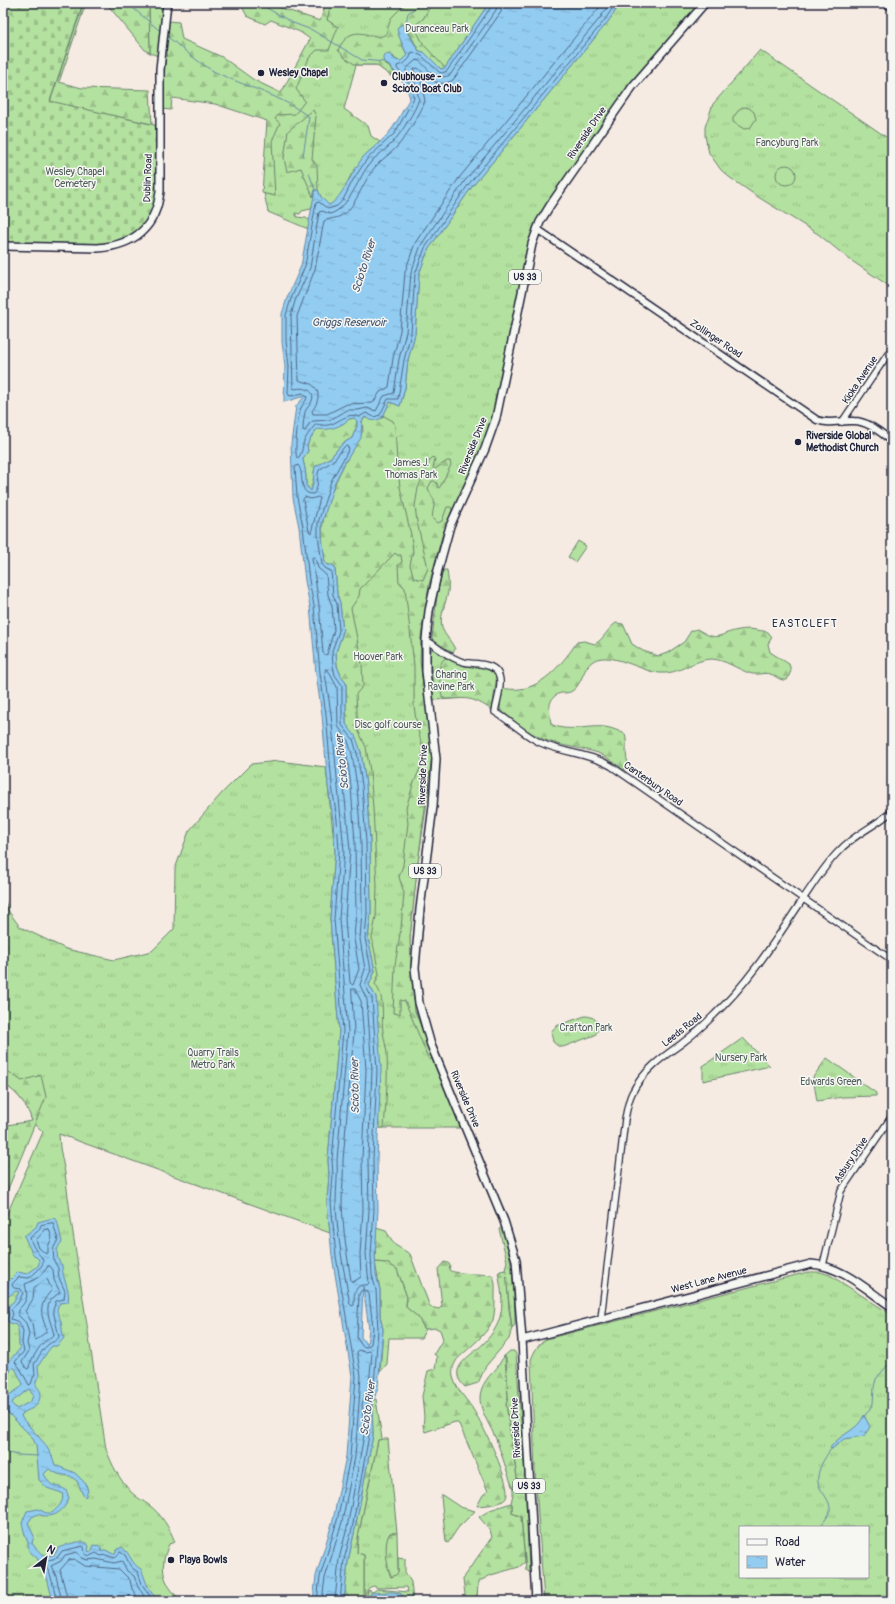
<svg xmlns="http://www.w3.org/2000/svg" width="895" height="1604" font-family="Pangolin,sans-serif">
  <defs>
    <pattern id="grass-tufts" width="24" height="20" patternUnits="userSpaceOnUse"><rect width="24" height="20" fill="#b3e19f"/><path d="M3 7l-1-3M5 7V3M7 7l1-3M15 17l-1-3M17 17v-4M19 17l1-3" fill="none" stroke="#9ac18a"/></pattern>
    <pattern id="forest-firs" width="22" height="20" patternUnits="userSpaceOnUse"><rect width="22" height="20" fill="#b3e19f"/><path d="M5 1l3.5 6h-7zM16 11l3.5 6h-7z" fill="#9ac18a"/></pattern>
    <pattern id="cemetery-stones" width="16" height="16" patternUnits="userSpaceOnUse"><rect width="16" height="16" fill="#b3e19f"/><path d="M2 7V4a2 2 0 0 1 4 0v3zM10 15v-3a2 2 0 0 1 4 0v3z" fill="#9ac18a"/></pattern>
    <pattern id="water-ripples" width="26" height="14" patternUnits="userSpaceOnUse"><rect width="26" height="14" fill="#92ccf1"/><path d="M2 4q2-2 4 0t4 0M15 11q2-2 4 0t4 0" fill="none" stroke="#7eafd0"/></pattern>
  </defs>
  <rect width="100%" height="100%" fill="#f5ebe2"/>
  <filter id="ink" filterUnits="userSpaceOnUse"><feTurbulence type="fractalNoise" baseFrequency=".025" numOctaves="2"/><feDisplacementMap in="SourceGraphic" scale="8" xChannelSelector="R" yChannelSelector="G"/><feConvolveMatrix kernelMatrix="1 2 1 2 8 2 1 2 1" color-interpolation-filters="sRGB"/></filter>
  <g filter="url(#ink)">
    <path fill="url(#grass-tufts)" stroke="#6a826d" fill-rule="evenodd" d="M149 3H164L158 56 150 53Z
      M331 3H489L445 68 383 56 400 78 391 76 376 65H356L344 109 368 126 371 136 380 142 364 156 350 177 340 197 335 202 329 205 321 197 318 190 311 209 302 211 300 214 295 213 297 217 306 218 313 223V231L268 212 264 193 270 119 327 20Z
      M621 3H705L642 75 537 229 499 407 464 493 433 589 419 586 421 608 420 660 429 726V787L417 870 410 938 412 981 415 1011 462 1128H378L379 1101 322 535 390 402 400 406 405 388 408 360 415 334 419 274 428 250 471 188 607 23Z
      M760 50 892 141V288L849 259 818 234 758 197 729 177 721 170 709 153 705 136V127L713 104Z
      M435 648 465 666 487 668 492 710 482 703 469 698 434 700 430 657 431 650Z
      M278 761 326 767 335 851 330 919 339 1031 328 1160 329 1175 327 1203 330 1233 59 1134 60 1148 65 1173 71 1220 106 1449C112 1465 119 1479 131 1492 136 1497 143 1501 149 1505 162 1515 169 1527 175 1542L169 1544C159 1568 162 1582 181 1601H3V1223L43 1132 32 1121 28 1108 15 1092 3 1083V896L9 912 20 927 66 949 114 960 152 951 174 929 175 869 189 831 222 793 251 764Z
      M585 1016C597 1016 602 1026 595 1035L563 1047 558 1046 553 1042 551 1032 556 1026Z
      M743 1038 770 1066 703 1081V1066Z
      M827 1058 876 1093V1096L843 1097 817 1101 813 1077Z
      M503 1227C512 1259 515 1291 515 1325L512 1328 505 1270 507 1261 499 1229Z
      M375 1262 387 1263 397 1269 407 1297 406 1305 407 1308 418 1317 424 1328 426 1329 421 1338H389L387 1364 380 1372 383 1329 380 1317V1290Z
      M808 1272H820L830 1275 892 1315V1601H544L535 1471 531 1360C534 1351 538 1345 546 1339ZM740 1527H868V1577H740Z
      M510 1351H514L516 1354 525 1474 529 1572 526 1570 521 1517 512 1513V1504L511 1503 513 1494V1489L516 1488 518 1485 506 1404 508 1398 506 1358 503 1357Z
      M382 1439H388L397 1533H390C388 1548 385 1563 391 1577L398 1572V1558L405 1559V1572L411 1582 413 1601H366L368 1590 373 1592 377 1589 408 1592 407 1587 378 1588 374 1586C365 1587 366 1595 364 1601V1555L357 1553 358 1537 378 1440Z
      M442 1495 460 1507 475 1511 458 1528 448 1543 446 1542 441 1497Z"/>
    <path fill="url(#forest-firs)" stroke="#6a826d" d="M81 3H86L59 82 82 88 150 90 152 124 50 102 82 8Z
      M106 3H149L150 53 145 50Z
      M240 3H266L320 21 326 3H331L327 20 338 27 329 50H317L309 58 296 89 305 101 295 114 278 115 275 119 280 123 272 141 275 196 262 193 267 121 215 104 172 98 171 110 162 109 168 21 179 22 182 39 222 57 254 80 281 93 310 39 300 32 271 20 265 24 247 16Z
      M406 3H432L423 19 414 26 424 45 445 68 441 69 424 52 419 51 409 32 402 44 407 55 401 61 396 60 393 56 383 61 400 78 391 76 376 65H356L345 58 338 50C350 27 359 33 380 37L386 34 391 18Z
      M313 110 316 116 312 159 317 166 318 190H315L313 197 301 168 287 172 284 158 288 131Z
      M384 416 393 421 395 426 397 463 400 487 411 535 413 552 410 565 414 578 423 580 428 568 417 522 415 506 418 488 430 460 433 457 435 459 433 468 435 469 447 461H450L451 465 440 487 438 488 437 483 434 481H432L428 488C429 492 432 496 434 500 436 508 427 519 438 523L442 521 447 507H451L452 510 442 536 429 585 421 637 420 661 432 755 417 870 410 938 412 981 415 1011 433 1058 429 1060 405 1001 400 1000V1014L393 1013 395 965 401 928 404 893 399 877 403 865 408 823 406 808 413 785 421 766 423 749 417 727 414 706V665L405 588 399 582 398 565 402 562 401 555H397L395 553 360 589 359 596 351 608 362 664 363 686 356 694 358 730 366 747 370 771 373 808 377 886 376 916 372 938 379 974 375 984C386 999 381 1015 383 1032 384 1039 386 1046 387 1053 388 1078 386 1103 384 1128H378L379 1101 376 997 369 985 375 971 368 938 371 913 370 842 366 785 361 752 346 724V683L342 678 337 666 336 652 343 632 340 603 337 594 335 568 325 563C324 553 321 543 322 533 323 498 346 461 363 431L362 421 364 418H382Z
      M354 418 357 421V426L352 438 342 444 331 457 315 467C313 475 314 483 311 491L306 485C306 480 306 474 305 469 303 458 301 461 308 451 305 442 313 436 317 428 330 431 340 420 354 418Z
      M444 570H447C448 577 449 585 448 592 446 603 439 617 442 628 445 636 452 642 455 649L453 653 434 641 432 638 437 595 442 573Z
      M616 623 623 624 632 644 643 651 659 656 667 653 684 642 691 631 697 629C720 643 716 634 739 630 748 628 758 630 768 632L772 637 768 644 770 652 789 664 791 671 787 680C779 681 777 676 770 674 764 672 756 676 749 673 737 669 726 660 712 659 694 659 679 675 660 673 642 672 610 650 593 661 582 668 583 684 572 691 568 694 562 692 558 694 546 700 550 715 551 724 566 733 589 725 605 727 612 728 619 731 625 734 628 745 624 751 628 763L624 770C616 764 607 757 598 753 580 747 561 747 543 739 528 732 512 720 500 709L501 688C507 689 514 690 520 689 544 687 565 660 577 642L584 641 595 644C605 638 607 629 616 623Z
      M448 657 465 666 489 668 497 676 492 710C472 697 469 698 446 699L442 697C441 686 434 661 448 657Z
      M3 1068 22 1081 41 1075 46 1097 3 1201V1132L7 1125 32 1121C26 1102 18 1094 3 1083Z
      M376 1228 386 1231 395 1245 410 1254 430 1307 439 1309 442 1306 438 1269 444 1262 448 1263 450 1265 449 1270C453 1274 484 1274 492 1275 496 1280 495 1289 495 1295 495 1303 495 1312 493 1320 487 1333 476 1342 465 1352 462 1355 457 1358 455 1363 452 1368 452 1375 454 1380 458 1392 468 1400 474 1411 482 1423 513 1486 506 1498 502 1505 485 1505 477 1506L483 1495 488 1491 459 1424 455 1422 425 1432 423 1426 424 1417 422 1396 428 1371 435 1369 437 1357 434 1354 443 1339 440 1330 436 1328 426 1329 424 1328 418 1317 407 1308 406 1306 407 1297 397 1269 387 1263 375 1262Z
      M506 1270 509 1309 512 1328 509 1339 486 1366 478 1383 465 1387C445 1368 471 1356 483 1344 488 1339 493 1333 496 1327 505 1310 502 1291 498 1273L500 1271Z
      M505 1356 508 1398 506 1404 518 1485 516 1488 513 1489C507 1472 502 1455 496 1439 484 1412 468 1397 494 1371 499 1367 500 1360 505 1356Z
      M373 1399H376L382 1439 378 1440 358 1537 357 1553 364 1555V1601H344L348 1561 355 1529 373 1435 372 1405Z
      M511 1503 512 1504V1513L521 1517 525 1562 519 1567 491 1575 478 1582 477 1601H466L463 1580 464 1576 492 1537 490 1530 479 1517 490 1510Z
      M390 1533H397L398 1572 396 1575 391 1577C387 1568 383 1541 390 1533Z"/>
    <path fill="url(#cemetery-stones)" stroke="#6a826d" d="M3 3H83L50 101 159 126 160 191 149 224 118 245 3 246Z"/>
    <path fill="#b3e19f" stroke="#6a826d" d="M744 107 749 108 754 112 756 119 750 128 744 129 733 122V118L738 111Z
      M776 175a10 10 0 1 1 20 0a10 10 0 1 1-20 0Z
      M578 541 586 546 575 562 568 557Z"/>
    <path fill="url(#water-ripples)" stroke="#6588a8" fill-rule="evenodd" d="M489 3H621L607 23 471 188 428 250 419 274 415 334 408 360 405 388 400 406 390 402 382 418C375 421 372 422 366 417L364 418 362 421 361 438 345 462 335 482 322 523V535L325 563 327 565H333L335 568 337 594 340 603 343 632 336 652 337 666 342 678 346 683V724L356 737 361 752 366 785 370 842 371 913 368 938 375 971 369 985 376 997 381 1070 377 1159 378 1210 375 1255 376 1274 380 1290V1317L383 1329 378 1387 372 1405 373 1435 355 1529 348 1561 344 1601H313L316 1576 333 1520 346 1456 352 1376 332 1256 327 1203 329 1175 328 1160 339 1031 330 919 335 851 333 820 328 786 322 715 316 674 310 606 305 581 299 527 293 498 291 444 296 406 305 396 284 402 285 366 282 342V314L287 298 301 266 315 190H318L321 197 329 205C342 199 353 169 364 156 371 149 379 144 385 137 396 126 402 111 410 98 406 83 395 71 383 60V56L388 53 396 60 401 61 407 55 398 34 397 28 402 24 419 51 424 52 441 69 445 68ZM354 418 357 421V426L352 438 342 444 331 457 315 467C313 475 314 483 311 491L306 485C306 480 306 474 305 469 303 458 301 461 308 451 305 442 313 436 317 429 328 431 341 427 349 419ZM363 1286 369 1329 367 1345 361 1337Z
      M53 1218 57 1220 62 1242C55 1248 56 1260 62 1265 62 1280 71 1288 68 1302L60 1303C54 1311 59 1314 61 1321 62 1327 62 1332 64 1338L57 1346H52C46 1353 43 1359 38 1366L39 1376C32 1386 38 1385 41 1393 37 1413 32 1405 21 1415L22 1418 45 1444 52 1456 55 1465 75 1473 86 1484 88 1491 85 1497 83 1495 77 1481 70 1476 58 1474 49 1469 44 1474C54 1492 53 1482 66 1490L69 1498C64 1512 52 1520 38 1514L32 1517 28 1523 34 1536 32 1543C37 1551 46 1559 55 1554L58 1548C67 1545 84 1537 89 1546L88 1551 91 1552 94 1545 100 1546 102 1552 106 1550 111 1553 114 1554 118 1549 122 1547C131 1554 131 1564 141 1569 145 1577 147 1590 155 1596 158 1598 160 1598 163 1601H53L47 1578 37 1558 29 1551 28 1543 25 1535 22 1523 27 1511 38 1509 46 1513H52C58 1507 65 1502 62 1493L47 1488 39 1480 36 1445 32 1437 6 1411 3 1403V1371L6 1364 20 1349C17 1340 21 1333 16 1325L8 1322 7 1320 9 1314 6 1308 14 1301 19 1292 16 1291 9 1296 7 1294 9 1281 18 1272 27 1274 38 1266 39 1263V1260L32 1253 24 1236 36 1227 38 1222ZM13 1367 16 1370 23 1384 20 1388 9 1395C4 1388 7 1373 13 1367ZM29 1389 33 1395 31 1401 17 1409 12 1404 13 1401Z
      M864 1415 870 1427 864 1436 844 1439 832 1449 830 1448C839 1434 858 1431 864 1415Z
      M391 1592 400 1593 406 1601H367L371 1593Z"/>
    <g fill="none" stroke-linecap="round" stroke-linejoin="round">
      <path stroke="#4f6684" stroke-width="1" d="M492 3 491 7 447 71 442 73 439 72 422 56 413 52 411 53C411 60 404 64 397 66V68L410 85 414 98 395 133 367 159 353 180 343 200 337 206 328 209 319 202 316 203 305 266 291 299 286 315V341L289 366 288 394 290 396 303 393 307 397C306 402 303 403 301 408 298 413 294 452 297 458L299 457C302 452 302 450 303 445 303 440 312 429 315 425 319 424 323 426 328 425 339 423 348 411 359 417L366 413 374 417 380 415 388 399H398L404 360 411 333 415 274 425 248 468 185 604 21 616 3
        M497 3 496 10 450 75C437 81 428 70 420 61L416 60 406 69V71L415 83 419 99C416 110 400 135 392 143 386 150 377 155 371 162 358 177 350 208 330 214L322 211 319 212 310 268 295 301 291 316 293 388 295 389C303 387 316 389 312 401 310 406 306 408 305 412 304 418 303 423 303 429L304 431 306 430 309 424 313 421 329 420 339 415 347 410H358L367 408 376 411 384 396 394 393 399 359 406 332 411 273 421 245 464 182 600 18 610 3
        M503 3 501 12 453 80C437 89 429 78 418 68L414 69V72L421 82 425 101C421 113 405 138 396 148 390 154 382 159 376 166 364 179 356 206 344 214 337 219 330 218 324 221L315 269 297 316 299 380C302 382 306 382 309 383 322 389 319 402 312 411L313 414H327L347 404 373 403 380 392 389 387 393 358 400 331 405 272 415 243 459 178 603 3
        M305 497 311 499 318 497 320 498 311 533 309 531 303 500Z
        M313 557 315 558 318 568 326 575 328 595 332 606 334 630 327 654 326 655 323 653 319 605 312 558Z
        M326 669 328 670 337 687 338 726 348 741 352 754 357 786 361 843 362 912 360 939 365 969 360 985 367 1000 372 1070 368 1159 369 1210 366 1254 369 1283 367 1285C354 1284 354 1294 354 1305L352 1306 350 1304C344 1271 337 1237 336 1203 336 1189 338 1175 337 1160L348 1031 339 919 344 851 331 714 325 673Z
        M342 745 347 756 351 786 355 843 356 912 354 939 359 969 353 985 350 983 345 919 350 850 340 747Z
        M352 989H355L361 1001 366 1070 362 1159 363 1210 360 1254 361 1277 353 1282 351 1281C347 1255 343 1229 342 1204 342 1189 344 1175 343 1160L354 1032Z
        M53 1223 58 1240 53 1249 54 1261 58 1268 59 1278 65 1291 64 1299 56 1301 53 1310 59 1337C56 1342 53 1341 49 1344 42 1349 38 1358 34 1365L35 1374 33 1378 31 1384 29 1385 20 1368 15 1362 24 1351 22 1343 23 1331 19 1322 11 1319 13 1314 11 1309 18 1303 23 1293 21 1289 14 1288 12 1285 13 1283 19 1277 29 1278C56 1256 37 1262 30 1238L39 1230 41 1225Z
        M49 1229 52 1238 48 1247V1253L46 1254 39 1248 36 1240 45 1230Z
        M48 1266H50L53 1270 54 1280 60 1292C57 1295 53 1297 50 1301 44 1311 52 1324 54 1335 43 1342 40 1345 34 1356 32 1361 29 1363 29 1368L27 1369 22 1362 29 1351 27 1343 29 1334 26 1323 18 1315V1310C28 1300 28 1297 25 1284 34 1281 43 1275 48 1266Z
        M47 1279 52 1290C44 1298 39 1308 43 1319 44 1324 46 1326 47 1331L36 1340 34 1338 32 1323 25 1311 33 1299 34 1288Z
        M364 1290 367 1291 369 1294 373 1328 371 1344 366 1347 362 1346 357 1338 359 1294 361 1291Z
        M57 1601 51 1577 44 1561 57 1558 62 1551 83 1546 84 1547 85 1554 90 1556 96 1553 101 1556 106 1555 115 1558 120 1552 125 1555 131 1567 138 1572 142 1584 151 1598 157 1601
        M62 1601 56 1576 51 1566 61 1561 65 1555 77 1552 82 1558 87 1560 96 1559 114 1563 122 1561 127 1571 134 1576 138 1586 147 1601
        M68 1601 60 1570 69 1560 74 1559 85 1566 119 1569 130 1580 132 1589 140 1601
        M317 1601 320 1577 337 1521 350 1457 356 1376 336 1256 331 1202 333 1175 332 1160 343 1031 334 919 339 851 337 820 332 785 326 714 320 673 314 606 309 580 303 527 297 497 295 467 298 465C305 473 297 494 313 494 320 487 316 478 319 470L334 460 344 447 347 446 349 449 331 481 318 523V535L322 564 325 568 331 571 333 595 337 604 339 631 332 651 333 666 335 675 342 685V725L353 739 357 753 362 785 366 842 367 913 365 938 371 970 365 985 372 998 377 1070 373 1159 374 1210 371 1255 372 1275 376 1290 378 1330 374 1386 368 1404 369 1435 352 1529 344 1560 340 1601
        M322 1601 325 1578 342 1522 355 1457 361 1376 357 1352 359 1350 365 1352 370 1351 372 1353 369 1385 362 1404 364 1435 347 1528 339 1559 335 1601"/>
      <path stroke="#6588a8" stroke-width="1" d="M127 3 159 30
        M258 3 293 23 312 30 362 60 385 62
        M405 28 408 13 423 3
        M168 37C182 48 200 64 215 72 246 87 281 95 309 117L303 156
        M309 173 315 190
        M864 1417 873 1404 874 1387 876 1379 887 1366 891 1363
        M3 1452 18 1455 38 1456
        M820 1527C823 1522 829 1516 830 1511 831 1502 824 1495 820 1488 813 1476 824 1458 832 1448"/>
      <g stroke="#22223b" stroke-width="8">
        <path id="tertiary" d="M885 3 892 8
          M842 422 892 348
          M426 640C438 647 450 659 464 662 470 664 478 663 485 665 509 670 498 694 495 712 511 721 524 735 541 743 563 753 589 753 611 766L892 960
          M823 1265 841 1191 892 1116
          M601 1318 625 1119C627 1110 628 1101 632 1093 643 1071 661 1058 681 1044 693 1035 704 1025 715 1014 750 981 776 939 803 899 814 883 825 865 839 851 855 833 875 827 892 811"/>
      </g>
      <g stroke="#22223b" stroke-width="9">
        <path id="secondary" d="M537 229 817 420C830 425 840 420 854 421 868 421 881 433 892 441"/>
      </g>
      <g stroke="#22223b" stroke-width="10">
        <path id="primary" d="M3 246 98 248C134 245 156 228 160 191V69L167 3
          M522 1340 811 1264C842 1266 867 1290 892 1307
          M536 1601 522 1340 516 1260 504 1221 431 1045 419 1003 415 968 420 909 433 806 436 759 426 671V640L429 611 438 570 450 526 485 449 496 418 532 244 540 222 551 204 633 86 705 3"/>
      </g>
      <use href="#tertiary" stroke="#f6f6f2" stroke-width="5.5"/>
      <use href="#secondary" stroke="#f6f6f2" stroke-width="6"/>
      <use href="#primary" stroke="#f6f6f2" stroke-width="7"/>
    </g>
  </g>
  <g fill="#22223b" stroke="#f6f6f2" stroke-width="1.5">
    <circle cx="261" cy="73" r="4"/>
    <circle cx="384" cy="83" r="4"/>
    <circle cx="798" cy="442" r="4"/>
    <circle cx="171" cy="1560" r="4"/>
  </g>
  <g text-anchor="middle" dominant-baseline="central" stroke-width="3" stroke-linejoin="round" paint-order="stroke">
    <g fill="#f6f6f2" stroke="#626272" stroke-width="1">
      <rect x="509" y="270" width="32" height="14" rx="3"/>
      <rect x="409" y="864" width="32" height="14" rx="3"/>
      <rect x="513" y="1479" width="32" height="14" rx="3"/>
    </g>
    <g font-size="9" font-weight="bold" fill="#22223b">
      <text x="525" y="277">US 33</text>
      <text x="425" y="871">US 33</text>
      <text x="529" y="1486">US 33</text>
    </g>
    <g font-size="10" fill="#4e5b59" stroke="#f6f6f2">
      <text x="437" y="29">Duranceau Park</text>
      <text x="787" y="143">Fancyburg Park</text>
      <text x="75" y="172">Wesley Chapel<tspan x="75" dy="12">Cemetery</tspan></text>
      <text x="411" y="463">James J.<tspan x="411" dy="12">Thomas Park</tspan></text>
      <text x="378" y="657">Hoover Park</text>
      <text x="451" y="675">Charing<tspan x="451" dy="12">Ravine Park</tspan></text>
      <text x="388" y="725">Disc golf course</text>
      <text x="586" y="1028">Crafton Park</text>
      <text x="213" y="1053">Quarry Trails<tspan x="213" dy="12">Metro Park</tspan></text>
      <text x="741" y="1058">Nursery Park</text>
      <text x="831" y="1082">Edwards Green</text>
    </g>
    <g font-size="10" font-weight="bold" fill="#22223b" stroke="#f6f6f2" text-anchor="start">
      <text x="269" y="73">Wesley Chapel</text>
      <text x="392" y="77">Clubhouse -<tspan x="392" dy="12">Scioto Boat Club</tspan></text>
      <text x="806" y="436">Riverside Global<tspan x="806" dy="12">Methodist Church</tspan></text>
      <text x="179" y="1560">Playa Bowls</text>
    </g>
    <g font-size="10" fill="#22223b" stroke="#f6f6f2">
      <text transform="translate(587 133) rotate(-56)">Riverside Drive</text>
      <text transform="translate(148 178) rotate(-88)">Dublin Road</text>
      <text transform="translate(716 339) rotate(34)">Zollinger Road</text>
      <text transform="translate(860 380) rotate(-56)">Kioka Avenue</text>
      <text transform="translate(473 446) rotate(-68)">Riverside Drive</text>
      <text transform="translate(423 775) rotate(-88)">Riverside Drive</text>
      <text transform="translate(653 784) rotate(35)">Canterbury Road</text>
      <text transform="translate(682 1030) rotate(-39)">Leeds Road</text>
      <text transform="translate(465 1099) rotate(67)">Riverside Drive</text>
      <text transform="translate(851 1160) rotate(-56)">Asbury Drive</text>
      <text transform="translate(709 1280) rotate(-15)">West Lane Avenue</text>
      <text transform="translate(516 1428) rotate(-93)">Riverside Drive</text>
    </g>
    <g font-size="11" font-style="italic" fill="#445572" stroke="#f6f6f2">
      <text transform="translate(364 266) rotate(-72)">Scioto River</text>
      <text x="349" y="322">Griggs Reservoir</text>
      <text transform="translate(342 762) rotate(-96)">Scioto River</text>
      <text transform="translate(355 1086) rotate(-91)">Scioto River</text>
      <text transform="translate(368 1408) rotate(-82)">Scioto River</text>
    </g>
    <g font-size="11" letter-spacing="1" fill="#22223b" stroke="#f6f6f2">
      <text x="805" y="623">EASTCLEFT</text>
    </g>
  </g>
  <rect width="895" height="1604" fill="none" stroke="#f6f6f2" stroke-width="16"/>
  <rect x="8" y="8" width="879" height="1588" fill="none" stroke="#22223b" stroke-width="1.5" filter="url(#ink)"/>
  <rect x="739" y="1526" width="130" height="52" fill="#f6f6f2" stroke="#a1a1a9"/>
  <rect x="747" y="1539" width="20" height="6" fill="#f6f6f2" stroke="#a1a1a9"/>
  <text x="775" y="1546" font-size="12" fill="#22223b">Road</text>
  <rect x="747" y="1556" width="20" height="12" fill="url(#water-ripples)" stroke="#a1a1a9"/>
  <text x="775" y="1566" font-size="12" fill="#22223b">Water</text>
  <g transform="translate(46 1558) rotate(31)" stroke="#f6f6f2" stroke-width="3" paint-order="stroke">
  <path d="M0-3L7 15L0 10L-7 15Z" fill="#22223b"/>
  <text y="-6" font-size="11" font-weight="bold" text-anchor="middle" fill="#22223b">N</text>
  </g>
</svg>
